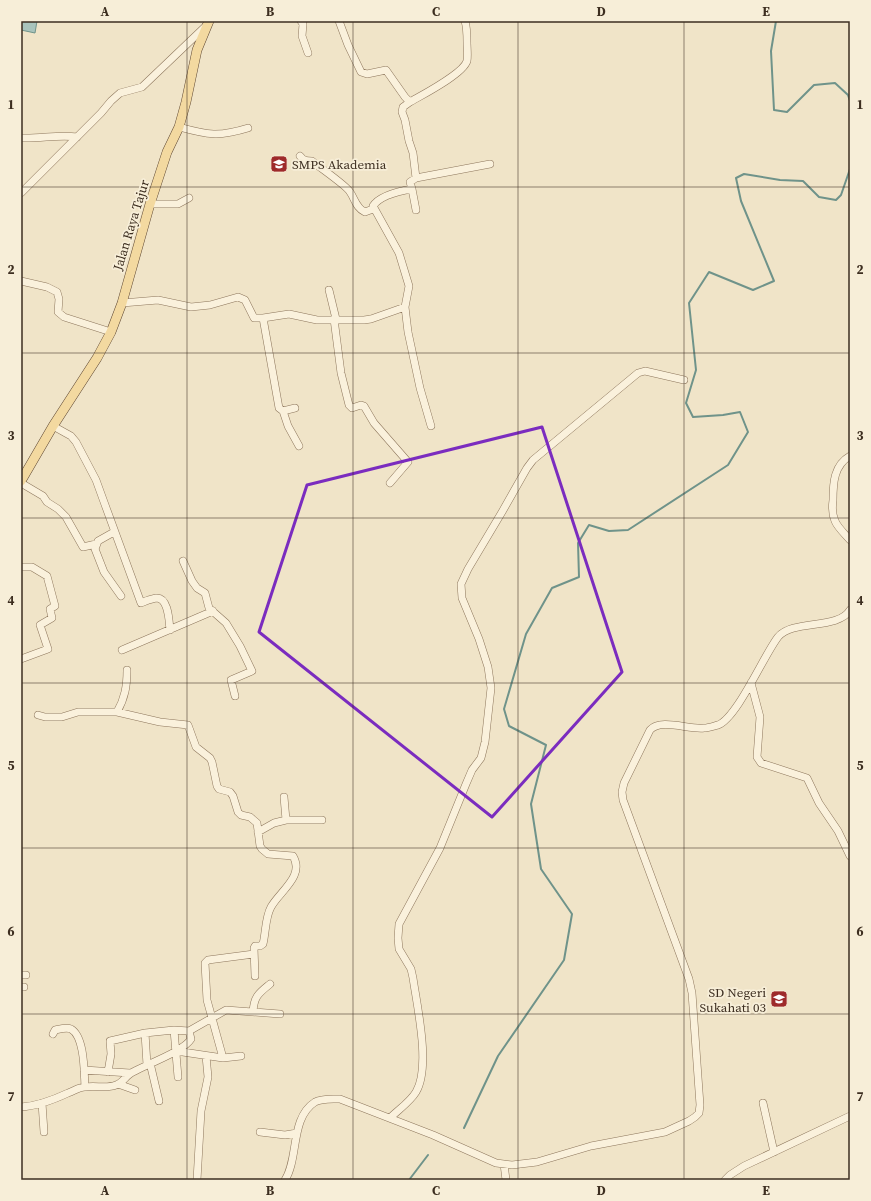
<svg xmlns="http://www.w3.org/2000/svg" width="871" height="1201" font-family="'Source Serif 4',serif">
  <rect width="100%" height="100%" fill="#f0e4c8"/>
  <path fill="#a9c4bc" stroke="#6f938a" d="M21 21H37L35 33 21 30Z"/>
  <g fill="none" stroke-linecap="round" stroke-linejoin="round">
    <path stroke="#6f938a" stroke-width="2" d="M776 21 771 51 774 110 787 112 814 85 835 83 848 95 850 101
      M464 1128 498 1056 564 960 572 914 541 869 531 804 546 745 509 726 504 709 526 634 552 588 579 577 578 543 589 525 609 531 628 530 728 465 748 432 740 412 723 415 693 417 686 403 696 370 689 303 709 272 753 290 774 281 741 201 736 178 744 174 780 180 803 181 819 197 836 200 841 195 850 169
      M409 1180 428 1155"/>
    <g stroke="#8d765c" stroke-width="8">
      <path id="minor" d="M301 21 303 24 302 36 308 53
        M339 21 348 45 361 72 367 74 386 70 405 97 410 102 403 107 402 112 405 120 409 141 413 153 416 178
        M410 102C422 95 463 74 467 61 468 56 467 48 467 42 467 35 467 28 465 21
        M179 127C208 135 219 137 248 128
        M21 138C41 139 59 134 77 137
        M300 156C304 161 306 161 312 161 319 167 347 186 350 192 355 199 356 208 365 212L373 209
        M412 189 416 210
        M21 193 101 113 111 101 120 93 142 87 207 25
        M150 204H178L189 198
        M21 281 47 287 57 292 59 299 58 312 64 317 111 332
        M329 290 336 319
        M122 303 158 300 191 307 210 305 238 297 245 300 254 318H263L289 314 317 320H364L371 319 405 307
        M263 318 279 408 283 411 295 408
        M334 319 341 373 349 405 352 408 361 405 364 406 374 423 408 462 390 483
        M283 411 288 426 299 446
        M53 426 71 436 76 442 96 480 104 502 141 603C145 601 151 599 156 598 169 597 169 622 170 630
        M431 426 420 388 408 332 405 307 409 286 399 253 373 206C380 195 400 191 412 189L410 182 416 178 490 164
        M850 456C834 465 833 483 833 500 832 507 832 514 835 521 838 528 845 534 850 540
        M21 483 43 496 47 502 58 509 66 517 83 547 96 544
        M114 532 98 541 95 549 104 572 121 596
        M183 561 192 581 197 588 205 593 209 608 226 623 240 646 252 671 231 680 235 696
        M21 567H32L47 576 55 606 50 609 52 618 40 625 48 649 21 659
        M122 650 213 611
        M751 683 760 717 757 757 761 763 807 778 819 803 838 831 850 856
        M117 712C125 698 127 686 127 670
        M38 715 45 717H62L78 712H117L160 722 188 725 196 747 210 758 212 762 217 786 219 789 230 792 233 796 238 812 241 815 250 817 257 823 260 846 262 849 268 854 293 856C305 876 280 891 271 907 265 918 266 932 263 944L260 946H255L254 948 255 976
        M284 797 286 820
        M258 832 274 823 286 820H322
        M21 975H26
        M21 987H24
        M253 1012C254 996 259 993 270 984
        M174 1030 178 1077
        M189 1031 226 1010 280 1014
        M53 1034 55 1030C60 1029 67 1027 71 1029 85 1037 84 1073 85 1087
        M176 1051 223 1058 241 1056
        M223 1058 207 1000 205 963 208 960 254 954
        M150 1063 159 1101
        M84 1070 130 1073
        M108 1072 111 1054 110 1041 145 1033
        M118 1084 135 1090
        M42 1103 44 1132
        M763 1103 774 1152
        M21 1107C38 1106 53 1100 68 1093 74 1091 79 1087 85 1087 96 1085 106 1089 116 1085 123 1083 126 1075 133 1072 147 1064 184 1051 191 1039L189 1031 174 1030 145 1033 147 1065
        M390 1118C398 1110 410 1102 416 1092 431 1067 417 1006 413 978L411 969 399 949 398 938 399 924 440 848 466 784 472 770 481 758 485 742 491 688 488 667 479 639 462 598 461 584 468 569 502 512 527 468 533 460 638 373 645 371 684 380
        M260 1132 285 1135 297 1133
        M504 1164 506 1180
        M197 1180 201 1111 208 1077 206 1056
        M285 1180C299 1158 290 1118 315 1102 322 1098 332 1099 340 1099L433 1135 496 1163 512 1165 537 1162 591 1146 665 1132 689 1121 695 1117 699 1113 700 1105 692 993 689 979 623 800 622 792 624 783 650 730C661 718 689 730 704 728 708 728 714 726 718 725 737 718 764 655 778 637 793 619 838 630 850 610
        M725 1180 730 1175 744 1166 850 1116"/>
    </g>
    <g stroke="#5b4430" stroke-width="10">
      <path id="major" d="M21 481 53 426 97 358 111 332 122 303 150 204 167 152 179 127 186 102 197 50 209 21"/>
    </g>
    <use href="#minor" stroke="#faf1dc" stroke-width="7"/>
    <use href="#major" stroke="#f3d9a0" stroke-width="9"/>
  </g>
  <path fill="none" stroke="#7b2cbf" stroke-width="3" stroke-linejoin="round" d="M542 427 622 672 492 817 259 632 307 485Z"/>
  <path fill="none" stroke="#3d2e20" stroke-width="1" stroke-opacity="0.55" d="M187 21V1180M353 21V1180M518 21V1180M684 21V1180M21 187H850M21 353H850M21 518H850M21 683H850M21 848H850M21 1014H850"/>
  <defs>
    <g id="school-square" transform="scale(0.9)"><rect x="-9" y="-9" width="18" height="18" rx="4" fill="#9e2a2b" stroke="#f7eed8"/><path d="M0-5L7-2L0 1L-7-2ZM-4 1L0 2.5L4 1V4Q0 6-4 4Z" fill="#fff"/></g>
  </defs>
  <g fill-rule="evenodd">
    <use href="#school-square" x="279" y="164"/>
    <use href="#school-square" x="779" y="999"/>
  </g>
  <g text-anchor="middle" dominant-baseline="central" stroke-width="3.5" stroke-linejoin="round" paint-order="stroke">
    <g font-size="13" fill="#3d2e20" stroke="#f7eed8" text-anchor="start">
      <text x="292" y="164">SMPS Akademia</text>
      <text x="766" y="992" text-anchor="end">SD Negeri<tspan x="766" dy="15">Sukahati 03</tspan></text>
    </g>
    <g font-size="13" fill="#3d2e20" stroke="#f7eed8">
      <text transform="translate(131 225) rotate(-73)">Jalan Raya Tajur</text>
    </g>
  </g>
  <rect width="871" height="1201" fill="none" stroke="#f7eed8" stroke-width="44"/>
  <rect x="22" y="22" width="827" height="1157" fill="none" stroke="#3d2e20" stroke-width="1.5"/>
  <g font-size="13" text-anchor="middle" font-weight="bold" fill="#3d2e20">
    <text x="105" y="16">A</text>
    <text x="270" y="16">B</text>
    <text x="436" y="16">C</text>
    <text x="601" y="16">D</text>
    <text x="766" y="16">E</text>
    <text x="11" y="109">1</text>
    <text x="860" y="109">1</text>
    <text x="11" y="274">2</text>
    <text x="860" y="274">2</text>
    <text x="11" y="440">3</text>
    <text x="860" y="440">3</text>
    <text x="11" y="605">4</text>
    <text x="860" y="605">4</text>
    <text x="11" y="770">5</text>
    <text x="860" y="770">5</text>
    <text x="11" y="936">6</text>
    <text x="860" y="936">6</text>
    <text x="11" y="1101">7</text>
    <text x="860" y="1101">7</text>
    <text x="105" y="1195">A</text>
    <text x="270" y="1195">B</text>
    <text x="436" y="1195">C</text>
    <text x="601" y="1195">D</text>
    <text x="766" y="1195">E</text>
  </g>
</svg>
